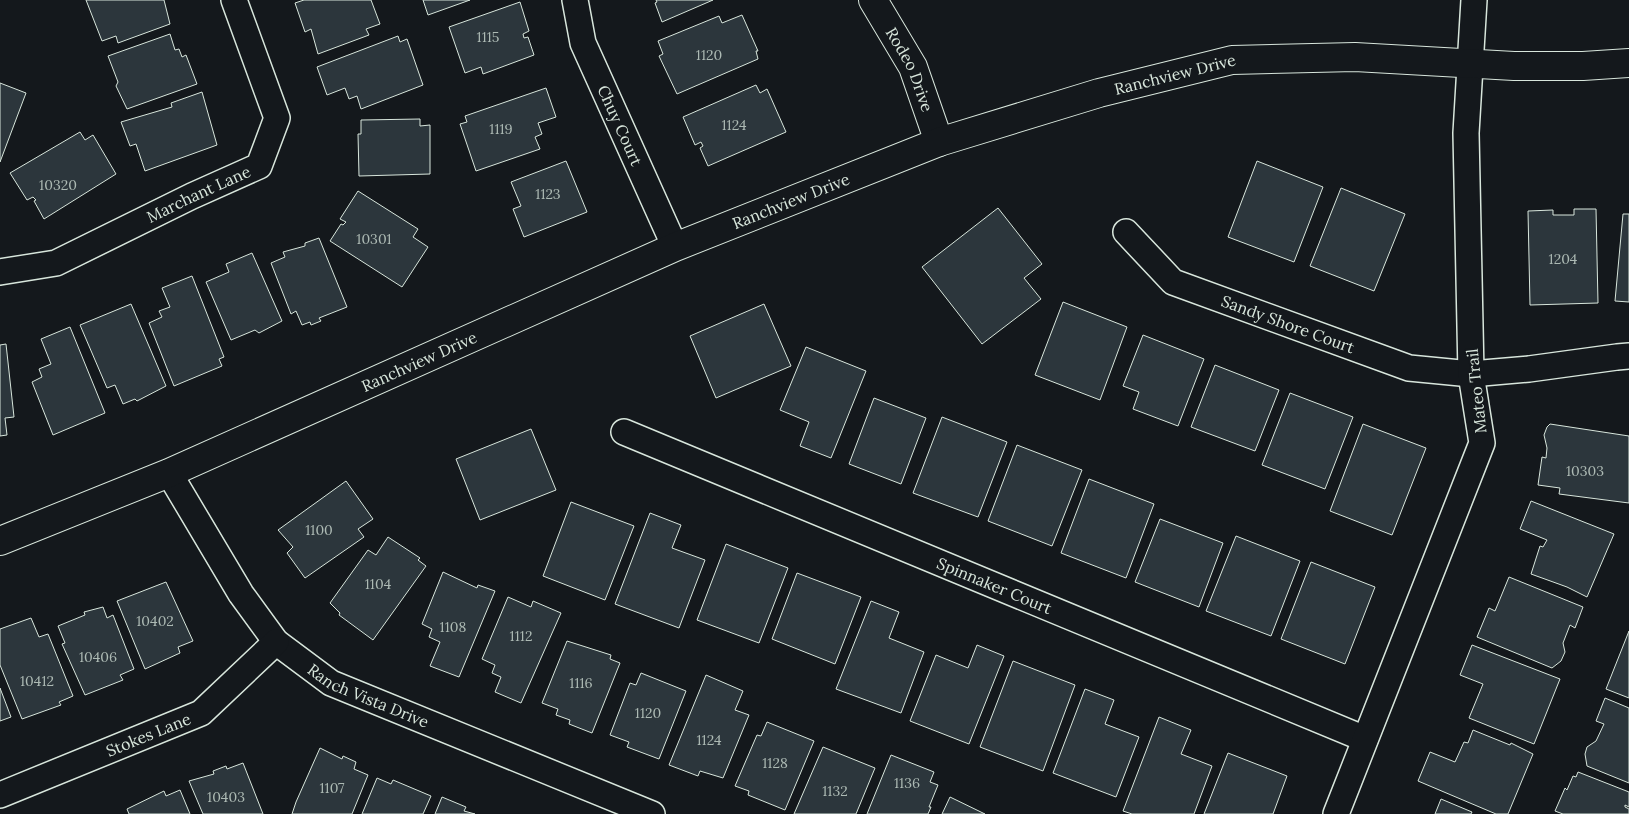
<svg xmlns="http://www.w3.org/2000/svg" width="1629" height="814" font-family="Lora,serif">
  <rect width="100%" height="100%" fill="#14181c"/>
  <path fill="#2c363c" stroke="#d8e6dc" d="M86 0H164L170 24 118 43 116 36 102 41Z
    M304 0H371L380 24 366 29 369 35 318 54 311 29 305 32 295 3Z
    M423 0H470L428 15Z
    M656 0H713L662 22 655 3 657 2Z
    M520 2 529 31 523 34 524 38 528 37 534 55 483 74 481 67 465 73 449 27Z
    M742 15 758 51H756L758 59 677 94 659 56 663 54 658 41 719 16 722 23Z
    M170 34 175 50 179 49 182 57 186 55 197 84 127 109 116 86 118 82 108 56Z
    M398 36 400 42 407 39 423 85 361 109 357 96 349 99 345 88 327 95 317 67Z
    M0 83 26 93 0 162Z
    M756 85 760 93 767 89 786 132 708 166 700 148 703 146 701 142 695 145 683 117Z
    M546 88 556 117 538 123 542 134 535 137 540 149 476 171 460 124 467 122 465 116Z
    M202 92 217 145 145 171 136 144 130 146 121 122 172 107 171 103Z
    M420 119V126L430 125V174L359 176 358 134H361V120Z
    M80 132 85 140 93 135 116 174 44 219 34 201 36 200 33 197 27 200 10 173Z
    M566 161 587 212 524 237 513 209 521 206 511 182Z
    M1257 161 1323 187 1294 262 1228 237Z
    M1341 188 1405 214 1374 291 1310 266Z
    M358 191 418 229 413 237 428 247 402 287 330 241 341 224 343 225 346 222 340 219Z
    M998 208 1042 264 1024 278 1041 299 982 344 922 267Z
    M1574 209H1596L1598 303 1530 305 1528 211 1553 210V215H1574Z
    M1623 214H1629V302L1615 301Z
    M319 238 347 307 319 318 321 321 311 325 310 322 302 325 296 311 291 314 271 263 285 257 283 252 305 246V243Z
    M252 253 282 321 259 333 255 330 231 340 206 282 229 272 226 264Z
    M192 276 224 357 219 359 222 366 174 386 149 323 162 317 159 311 170 307 162 288Z
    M1063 302 1127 327 1100 400 1035 375Z
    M131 304 166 386 137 401 135 399 123 404 115 385 107 388 80 325Z
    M764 304 791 366 716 398 690 336Z
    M70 327 105 413 53 435 32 382 42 377 39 369 51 364 41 339Z
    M1143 335 1204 359 1178 426 1133 409 1139 392 1123 386Z
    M6 344 14 417 5 418 7 435 0 436V345Z
    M806 347 866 371 831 458 800 446 809 422 780 410Z
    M1215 365 1279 390 1255 451 1191 427Z
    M1290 393 1353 417 1325 489 1262 465Z
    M874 398 926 418 901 484 849 464Z
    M942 417 1007 442 978 517 913 493Z
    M1363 424 1426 448 1392 535 1330 511Z
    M1550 424 1629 436V503L1559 494 1560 488 1538 485 1542 457 1546 458 1547 448 1544 435 1547 427Z
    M531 429 556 490 480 520 456 459Z
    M1017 445 1082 470 1052 546 988 521Z
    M1089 479 1154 504 1126 578 1061 553Z
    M346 481 373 519 358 529 364 537 305 578 287 553 293 547 278 530Z
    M1531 501 1614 534 1587 597 1567 587 1531 574 1540 546 1543 547 1547 540 1520 529Z
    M571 502 634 526 605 600 543 576Z
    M650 513 681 525 672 548 705 560 679 628 615 604Z
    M1160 519 1223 543 1199 607 1135 582Z
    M1236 536 1300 561 1271 636 1206 611Z
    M388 537 420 558 418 560 426 566 373 640 339 615 340 613 330 603 368 550 376 555Z
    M726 544 788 568 759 643 697 620Z
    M1311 562 1375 587 1345 664 1281 639Z
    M443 572 477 588 478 585 495 591 459 677 430 666 440 642 429 637 432 629 422 624Z
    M797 573 861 597 835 664 772 639Z
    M1509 577 1583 607 1575 628 1570 625 1563 643 1565 652 1561 661 1552 668 1477 637 1489 608 1495 611Z
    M166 582 193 641 178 647 180 653 145 669 117 601Z
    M508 597 531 607 533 601 561 613 521 703 495 692 501 677 492 673 495 665 482 659Z
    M871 601 899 612 889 638 924 652 901 713 836 689Z
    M103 607 107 618 113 615 134 669 120 675 123 680 85 695 62 644 65 643 58 626 85 615 84 612Z
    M31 618 39 637 48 634 73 696 59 702 61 705 22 719 0 665V629Z
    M1629 631V698L1606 689Z
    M567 641 611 655 610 659 620 663 592 733 569 724 570 720 556 715 558 709 542 703Z
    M977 645 1004 656 969 744 910 721 936 655 968 668Z
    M1472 645 1560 679 1534 744 1469 718 1483 684 1460 675Z
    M1013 661 1075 685 1043 771 980 747Z
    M641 673 686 691 659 759 627 747 629 742 610 735 630 683 636 685Z
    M706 675 743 691 735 710 749 715 723 778 700 771 698 776 669 765Z
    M0 688 11 717 0 721Z
    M1085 689 1114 700 1105 724 1139 737 1116 797 1053 773Z
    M1605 698 1629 708V783L1587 766 1585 754 1587 747 1596 741 1604 724 1596 721Z
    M1159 717 1191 730 1181 754 1212 766 1194 814H1132L1123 811Z
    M767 722 814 741 785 810 748 795 749 791 735 786 757 735 761 736Z
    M1473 730 1510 745 1511 743 1533 754 1508 814H1496L1418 781 1430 752 1455 762 1464 742 1468 743Z
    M823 747 875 768 856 814H794Z
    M320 748 342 759 343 756 356 762 354 769 368 775 352 814H292L296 802Z
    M1228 753 1287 776 1273 814H1204Z
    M891 755 934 772 930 782 938 785 929 807H931L928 814H867Z
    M243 763 263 814H203L189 781 214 774 213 771 226 766 227 769Z
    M1578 772 1629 792V807L1625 805V807L1629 809V814H1563L1555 811 1565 788 1567 790 1573 776 1576 777Z
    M377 778 391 784 393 780 431 796 423 814H362Z
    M180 790 190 814H129L127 809 164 791 166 796Z
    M442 797 466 807 464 811 475 814H435Z
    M950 797 985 814H942Z
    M1441 799 1472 812 1471 814H1435Z"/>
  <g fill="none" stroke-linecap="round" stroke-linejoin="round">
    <g stroke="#d8e6dc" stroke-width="28">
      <g id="minor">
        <path id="s1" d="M575 0 583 43 675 247"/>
        <path id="s2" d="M1126 232 1173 282 1409 368 1471 374 1529 369 1617 357 1629 356"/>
        <path id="s3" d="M0 272 56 263 192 196 259 166 277 118 234 0"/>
        <path id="s4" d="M624 432 1365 739"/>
        <path id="s5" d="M169 473 241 594 276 642 331 683 652 814"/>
        <path id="s6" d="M0 795 201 713 276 642"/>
        <path d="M1336 814 1482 443 1471 374 1466 133 1474 0"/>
      </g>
    </g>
    <g stroke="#d8e6dc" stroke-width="30">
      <g id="tertiary">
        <path id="s7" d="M873 0 913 67 939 142"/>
        <path id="s8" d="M0 541 169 473 675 247 939 142 1099 93 1232 60 1355 57 1514 66H1583L1629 63"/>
      </g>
    </g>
    <use href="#minor" stroke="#14181c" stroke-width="25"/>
    <use href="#tertiary" stroke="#14181c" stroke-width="28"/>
  </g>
  <g text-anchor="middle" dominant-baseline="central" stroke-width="4" stroke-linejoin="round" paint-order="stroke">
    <g font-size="14" fill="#adbab4">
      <text x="488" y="37">1115</text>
      <text x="709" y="55">1120</text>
      <text x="734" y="125">1124</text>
      <text x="501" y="129">1119</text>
      <text x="58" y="185">10320</text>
      <text x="548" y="194">1123</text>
      <text x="374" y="239">10301</text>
      <text x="1563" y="259">1204</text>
      <text x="1585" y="471">10303</text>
      <text x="319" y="530">1100</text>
      <text x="378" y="584">1104</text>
      <text x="155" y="621">10402</text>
      <text x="453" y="627">1108</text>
      <text x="521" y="636">1112</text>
      <text x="98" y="657">10406</text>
      <text x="37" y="681">10412</text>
      <text x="581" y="683">1116</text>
      <text x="648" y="713">1120</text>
      <text x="709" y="740">1124</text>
      <text x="775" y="763">1128</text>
      <text x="907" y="783">1136</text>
      <text x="332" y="788">1107</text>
      <text x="835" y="791">1132</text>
      <text x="226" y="797">10403</text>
    </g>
    <g font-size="16" fill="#d8e6dc" stroke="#14181c">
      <text stroke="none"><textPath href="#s7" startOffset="79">Rodeo Drive</textPath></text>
      <text stroke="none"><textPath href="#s8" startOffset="1266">Ranchview Drive</textPath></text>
      <text stroke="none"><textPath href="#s1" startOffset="134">Chuy Court</textPath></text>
      <text stroke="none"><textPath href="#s3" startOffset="215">Marchant Lane</textPath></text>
      <text stroke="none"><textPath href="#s8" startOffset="861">Ranchview Drive</textPath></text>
      <text stroke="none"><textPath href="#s2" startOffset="191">Sandy Shore Court</textPath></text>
      <text stroke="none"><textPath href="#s8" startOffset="456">Ranchview Drive</textPath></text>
      <text transform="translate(1476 391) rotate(-96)">Mateo Trail</text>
      <text stroke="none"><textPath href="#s4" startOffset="401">Spinnaker Court</textPath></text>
      <text stroke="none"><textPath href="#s5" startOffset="308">Ranch Vista Drive</textPath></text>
      <text stroke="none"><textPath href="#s6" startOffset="160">Stokes Lane</textPath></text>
    </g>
  </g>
</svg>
